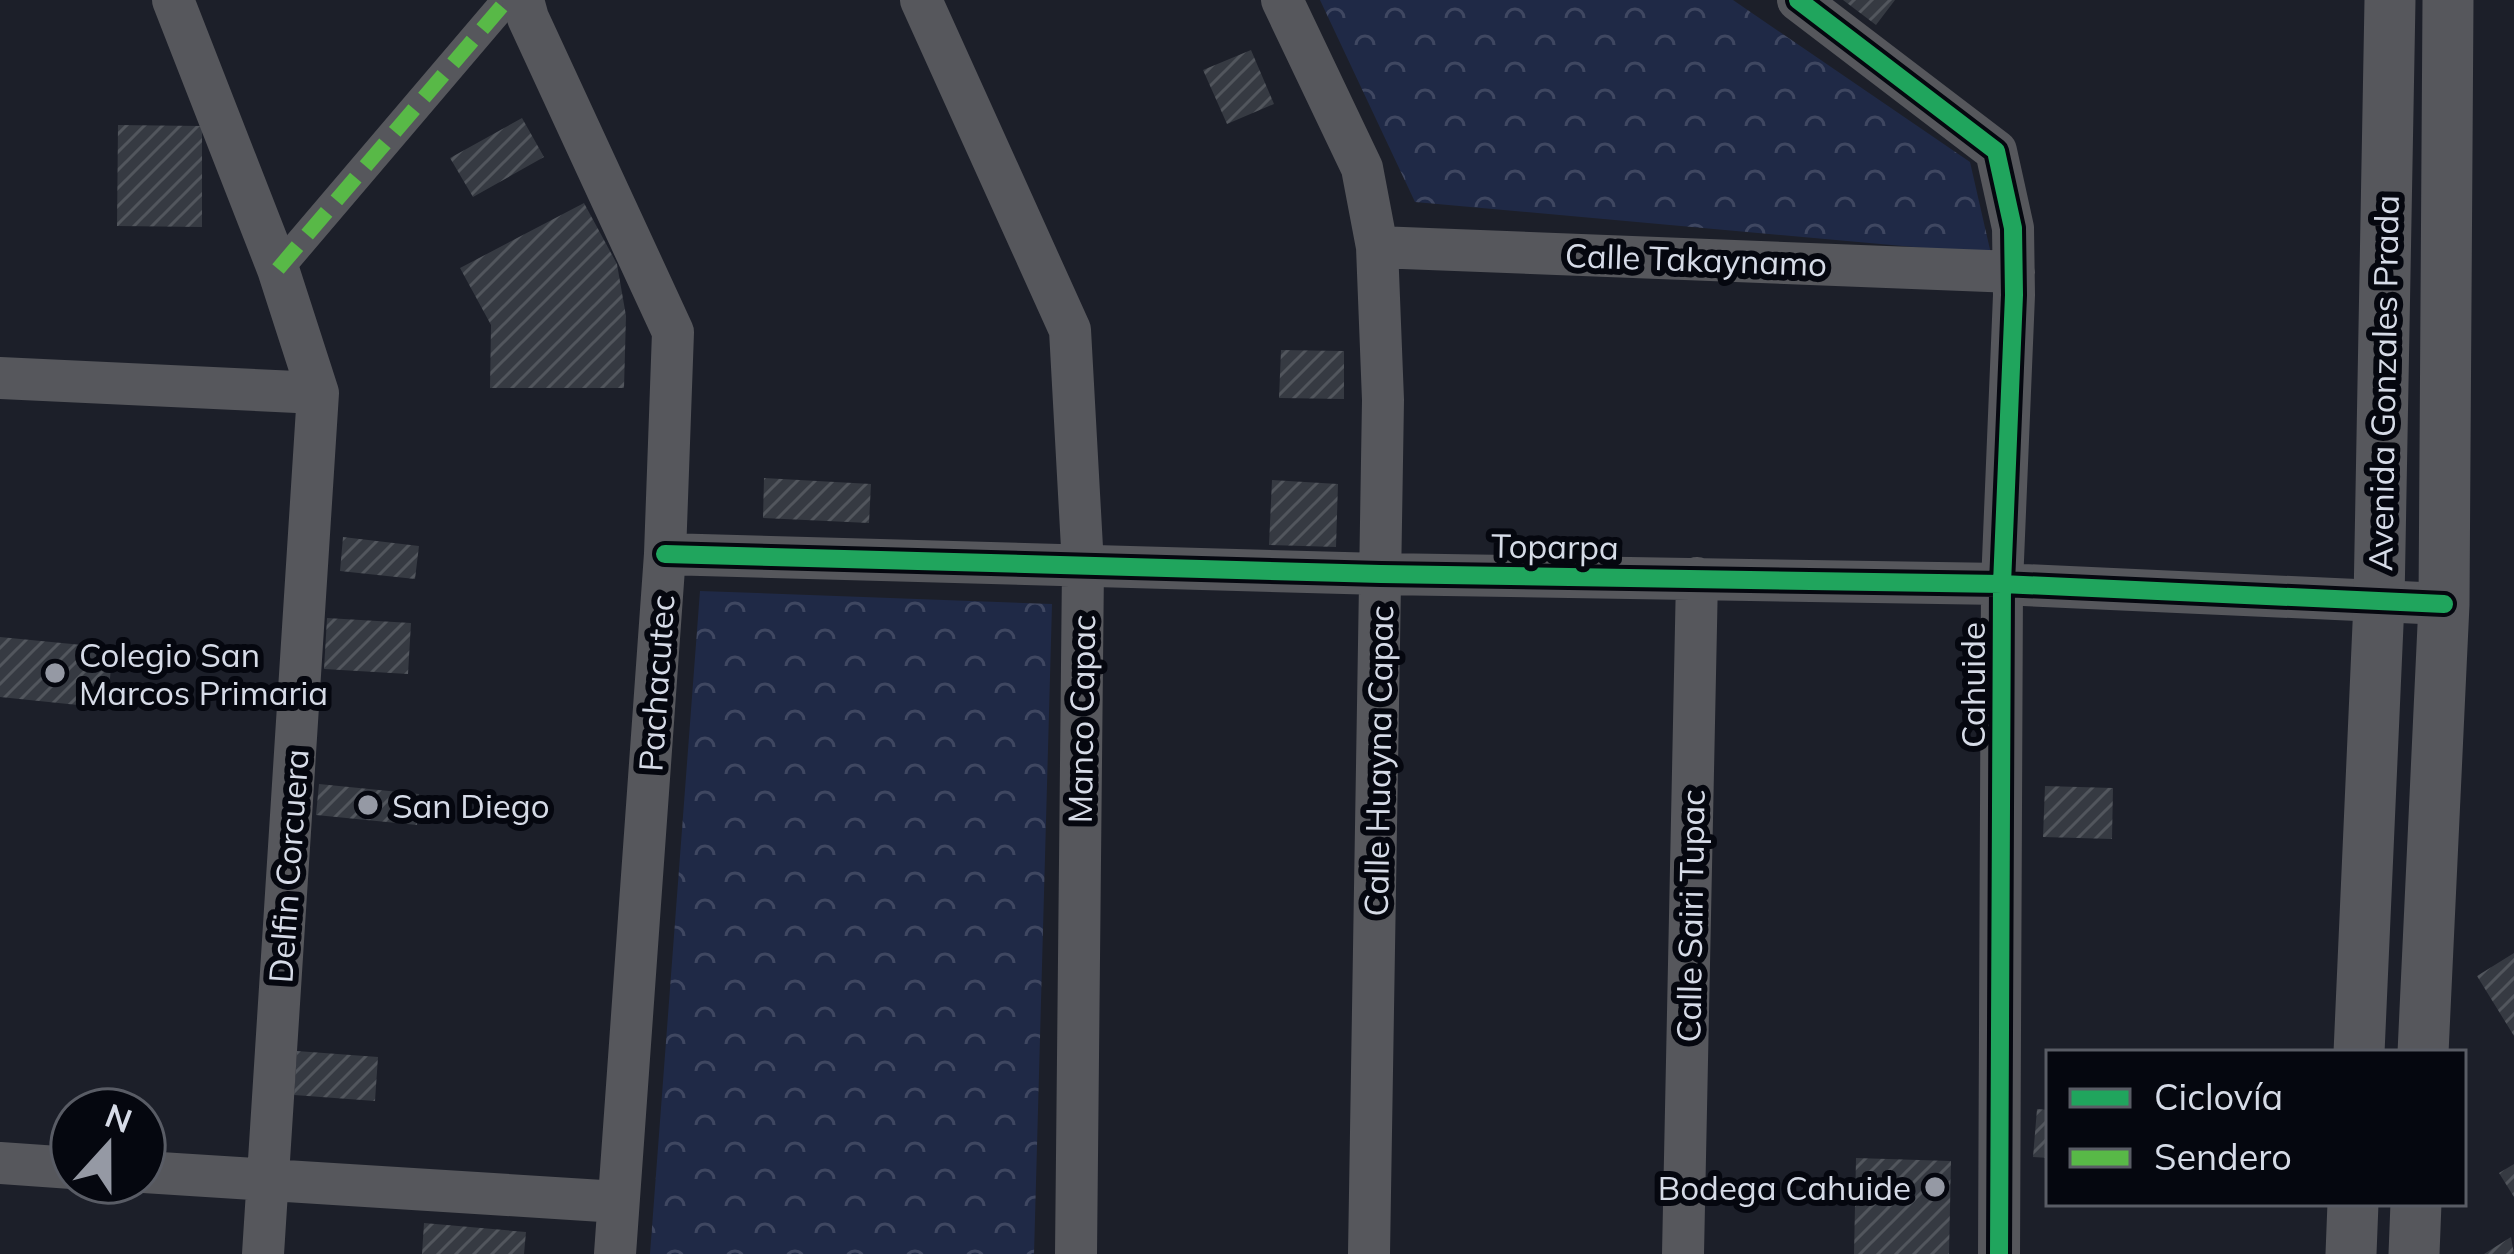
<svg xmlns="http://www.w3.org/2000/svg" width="2514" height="1254" font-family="Mulish,sans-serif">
  <defs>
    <pattern id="park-crowns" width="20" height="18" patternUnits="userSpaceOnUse" patternTransform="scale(3)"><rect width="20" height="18" fill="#1f2946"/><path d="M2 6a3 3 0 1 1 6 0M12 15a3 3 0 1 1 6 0" fill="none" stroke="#3f4761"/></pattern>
    <pattern id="building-hatch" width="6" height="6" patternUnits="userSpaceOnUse" patternTransform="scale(3)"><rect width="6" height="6" fill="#363a42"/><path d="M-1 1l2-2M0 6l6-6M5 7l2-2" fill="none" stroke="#52565d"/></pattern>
  </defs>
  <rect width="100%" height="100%" fill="#1c1f29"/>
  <path fill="url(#park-crowns)" d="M1320 0H1733L1970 162 1991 254 1415 202Z
    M700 591 1052 604 1034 1254H650Z"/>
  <path fill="url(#building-hatch)" d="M1843 0H1895L1876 25Z
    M1251 50 1274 104 1227 124 1203 70Z
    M522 118 544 157 473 197 450 158Z
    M118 125 202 126V227L117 226Z
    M584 203 617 264 626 316 624 388H490L491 325 460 268Z
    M1281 350 1344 351V399L1279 398Z
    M764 478 871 484 869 523 763 518Z
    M1272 480 1338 484 1336 547 1269 545Z
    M343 537 419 546 415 579 340 571Z
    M327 618 411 623 408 674 324 669Z
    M0 637 113 648 107 708 0 697Z
    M319 784 419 794 417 825 316 815Z
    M2045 786 2113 788 2112 839 2043 837Z
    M2514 953V1036L2477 976Z
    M297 1051 378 1057 375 1101 294 1095Z
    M2037 1109 2049 1110V1158L2033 1157Z
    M1856 1158 1951 1161 1949 1254H1854Z
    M2514 1164V1197L2499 1173Z
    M424 1223 526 1232 524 1254H422Z
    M2511 1237 2514 1254H2484Z"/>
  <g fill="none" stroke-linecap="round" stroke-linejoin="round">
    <path stroke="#56575c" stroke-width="30" d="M278 269 507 0"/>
    <path stroke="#56575c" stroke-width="42" d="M173 0 278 269 318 393 263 1254
      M523 0 528 18 673 332 665 554 615 1254
      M921 0 1070 330 1083 566 1076 1254
      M1282 0 1362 168 1377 247 1383 400 1369 1254
      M1798 0 1996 151 2013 228 2014 295 2002 584 1999 1254
      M1377 247 2014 272
      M0 378 318 393
      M665 554 1381 574 2002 584 2444 604
      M0 1163 72 1168
      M144 1172 618 1202
      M1683 1254 1697 578"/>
    <path stroke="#56575c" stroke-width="51" d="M2359 1053 2379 602 2390 0
      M2423 1053 2444 604 2448 0
      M2351 1254 2353 1203
      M2414 1254 2416 1203"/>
    <path stroke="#58b947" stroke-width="15" stroke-dasharray="30 15" stroke-linecap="butt" d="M278 269 507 0"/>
    <g stroke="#05070f" stroke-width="26">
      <path id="cycleway" d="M1798 0 1996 151 2013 228 2014 295 2002 584 1999 1254
        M665 554 1381 574 2002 584 2444 604"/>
    </g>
    <use href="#cycleway" stroke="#20a55d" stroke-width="18"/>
  </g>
  <g fill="#9599a4" stroke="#05070f" stroke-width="4.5">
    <circle cx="55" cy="673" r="12"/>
    <circle cx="368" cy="805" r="12"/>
    <circle cx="1935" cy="1187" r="12"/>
  </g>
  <g text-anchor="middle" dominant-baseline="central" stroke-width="12" stroke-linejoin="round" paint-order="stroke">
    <g font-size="33" fill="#d6dbe7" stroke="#05070f">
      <text transform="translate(1696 259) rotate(2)">Calle Takaynamo</text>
      <text transform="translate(2383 383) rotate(-89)">Avenida Gonzales Prada</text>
      <text transform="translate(1555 546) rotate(1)">Toparpa</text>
      <text transform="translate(656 683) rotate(-86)">Pachacutec</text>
      <text transform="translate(1972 685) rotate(-90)">Cahuide</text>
      <text transform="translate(1081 719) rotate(-89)">Manco Capac</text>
      <text transform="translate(1378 761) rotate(-89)">Calle Huayna Capac</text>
      <text transform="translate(288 866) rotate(-86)">Delfin Corcuera</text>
      <text transform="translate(1690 916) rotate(-89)">Calle Sairi Tupac</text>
    </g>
    <g font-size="33" fill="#d6dbe7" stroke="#05070f" text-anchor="start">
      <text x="79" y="654">Colegio San<tspan x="79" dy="38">Marcos Primaria</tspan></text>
      <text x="392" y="805">San Diego</text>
      <text x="1911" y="1187" text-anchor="end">Bodega Cahuide</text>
    </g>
  </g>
  <rect x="2046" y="1050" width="420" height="156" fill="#05070f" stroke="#595c65" stroke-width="3"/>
  <rect x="2070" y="1089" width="60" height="18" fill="#20a55d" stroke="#595c65" stroke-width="3"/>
  <text x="2154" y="1110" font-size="36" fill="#d6dbe7">Ciclovía</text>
  <rect x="2070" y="1149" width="60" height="18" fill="#58b947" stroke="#595c65" stroke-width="3"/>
  <text x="2154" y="1170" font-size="36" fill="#d6dbe7">Sendero</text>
  <g transform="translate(108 1146) rotate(21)"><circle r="57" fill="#05070f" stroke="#595c65" stroke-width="3"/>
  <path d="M0-9L21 45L0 30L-21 45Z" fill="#9599a4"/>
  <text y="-18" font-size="33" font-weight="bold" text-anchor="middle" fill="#d6dbe7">N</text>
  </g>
</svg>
